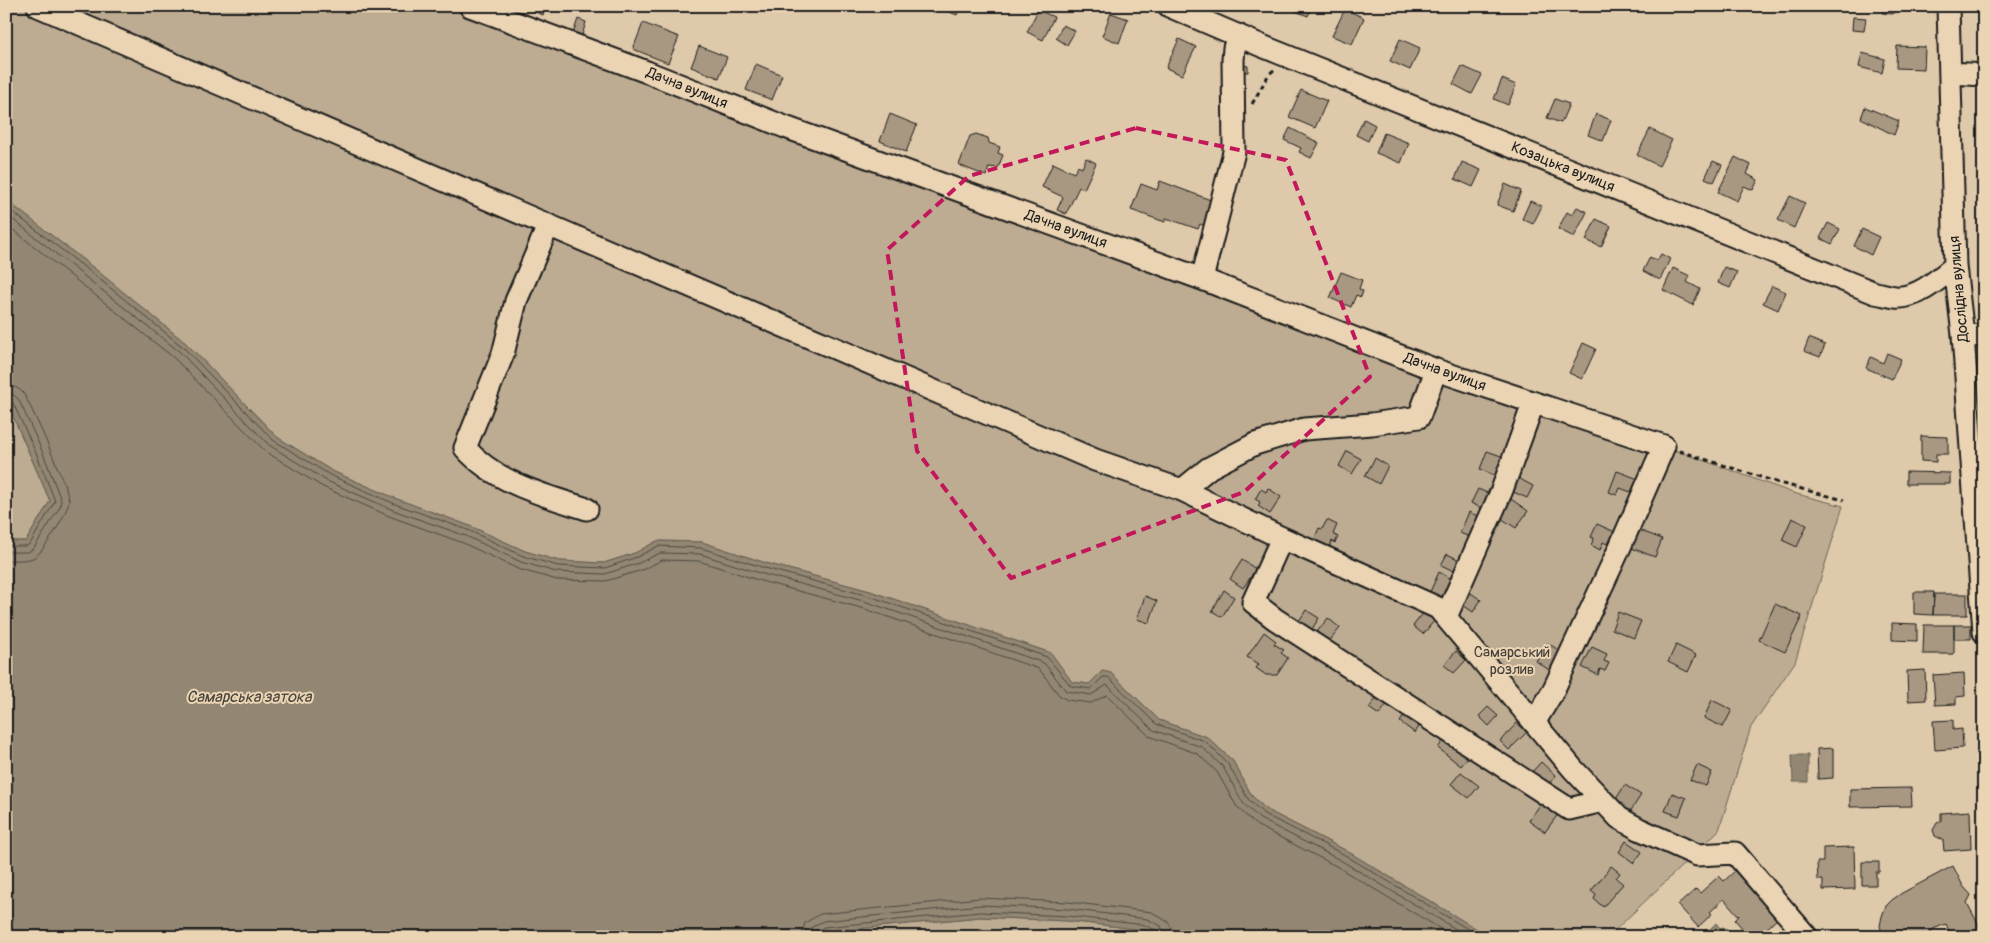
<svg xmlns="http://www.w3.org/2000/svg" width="1990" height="943" font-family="Pangolin,sans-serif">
  <rect width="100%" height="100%" fill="#dec9aa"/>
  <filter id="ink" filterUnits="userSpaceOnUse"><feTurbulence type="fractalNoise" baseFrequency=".02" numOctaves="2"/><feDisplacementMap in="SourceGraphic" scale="10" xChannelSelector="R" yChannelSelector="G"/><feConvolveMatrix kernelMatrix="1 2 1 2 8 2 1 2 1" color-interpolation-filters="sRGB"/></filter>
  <g filter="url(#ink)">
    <path fill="#bdac92" stroke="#6c6457" d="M6 6H456L979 207 1234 303 1664 446 1793 493 1843 506 1795 662 1751 727 1719 830 1608 937H1490L1345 850 1267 810 1252 796 1233 761 1207 737 1159 720 1111 673 1102 671 1089 684 1072 682 1051 653 870 591 766 563 702 542 657 541 635 553 604 563 559 561 525 551 470 526 397 499 332 471 277 437 187 344 95 269 6 200Z
      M6 400 50 501 26 541H6Z
      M980 917 1067 921 1145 930 1158 937H817L825 932Z"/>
    <path fill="#938773" stroke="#635c50" d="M6 200 95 269 187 344 277 437 332 471 397 499 470 526 525 551 559 561 604 563 635 553 657 541 702 542 766 563 870 591 1051 653 1072 682 1089 684 1102 671 1111 673 1159 720 1207 737 1233 761 1252 796 1267 810 1345 850 1490 937H1158L1145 930 1067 921 980 917 825 932 817 937H6V541H26L50 501 6 400Z
      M1792 755H1808V782H1793Z
      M1716 923 1720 928 1723 927 1730 931 1729 937H1711L1707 932Z"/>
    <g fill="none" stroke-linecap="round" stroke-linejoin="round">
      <path stroke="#4c473f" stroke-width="1" d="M6 207 92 273 184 348 273 440 330 475 395 504 468 530 523 556 558 566 605 568 637 557 658 546 701 548 765 568 869 596 1047 657 1071 686 1091 689 1103 677H1108L1156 724 1205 741 1228 764 1248 799 1264 814 1343 854 1481 937
        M6 214 180 352 269 445 327 481 393 510 466 536 521 562 556 572 605 574 639 563 660 553 700 554 763 574 867 602 1044 663 1066 691 1091 695 1107 685 1153 730 1202 747 1223 767 1243 803 1260 819 1340 860 1469 937
        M6 224 174 358 266 452 323 487 389 516 463 543 518 569 557 580 606 581 642 570 662 560 699 561 761 581 865 609 1039 669 1059 695 1067 700 1091 703 1107 695 1149 736 1198 754 1217 772 1237 807 1256 825 1336 866 1454 937
        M6 386C13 386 19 388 23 393 31 404 68 489 69 500 69 511 43 554 33 558 25 561 15 560 6 560
        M6 393 14 395 19 400 43 453 61 500 60 507 34 548 28 552H6
        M6 400 13 403 37 455 55 501 30 544 26 546H6
        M801 937 805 923 820 914 980 898 1068 902 1152 912 1168 922 1172 929 1173 937
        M809 937 812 927 823 921 981 905 1068 909 1147 919 1161 926 1165 937
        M815 937 817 931 824 927 980 912 1067 916 1145 925 1157 931 1159 937"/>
    </g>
    <path fill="#a89882" stroke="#1c1c1c" d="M522 6H546L543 15Z
      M935 6H960L957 15Z
      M1291 6H1312L1308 16 1290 9Z
      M1883 6H1893V14L1882 13Z
      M1345 9 1364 18 1352 44 1332 36Z
      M1038 10 1054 17 1043 40 1027 32Z
      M1111 13 1128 19 1119 43 1102 36Z
      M1853 17 1866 18 1864 31 1852 30Z
      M578 19 586 22 581 39 572 36Z
      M643 23 679 37 668 63 633 49Z
      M1063 25 1075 31 1067 45 1056 38Z
      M1179 39 1196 47 1182 75 1166 68Z
      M1400 39 1420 48 1410 70 1390 61Z
      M699 46 727 57 719 78 691 67Z
      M1897 46 1925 47 1924 69 1896 68Z
      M1862 53 1885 59 1882 73 1859 67Z
      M756 64 782 75 772 100 746 90Z
      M1243 65 1248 66V72H1242Z
      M1462 66 1482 75 1472 94 1453 84Z
      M1502 79 1516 85 1508 105 1494 99Z
      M1301 90 1327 101 1315 128 1289 117Z
      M1555 99 1569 104 1561 123 1547 118Z
      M1865 107 1899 121 1894 135 1861 118Z
      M890 114 917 125 906 152 880 141Z
      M1596 114 1611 120 1603 141 1588 135Z
      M1364 119 1375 125 1368 141 1356 135Z
      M1290 128 1319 143 1311 158 1299 152 1301 148 1284 140Z
      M1650 129 1672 140 1659 166 1637 155Z
      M1384 133 1409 143 1401 163 1376 153Z
      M976 134 988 138 989 143 1000 147 998 153 1003 155 998 168 989 167 986 176 959 165 970 136Z
      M1735 157 1751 165 1747 174 1758 180 1753 190 1744 186 1737 201 1718 192Z
      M1086 158 1096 163 1084 189 1079 187 1066 214 1057 210 1063 197 1042 187 1053 163 1074 173 1078 166 1082 168Z
      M1713 161 1722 165 1714 182 1705 178Z
      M1462 162 1481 170 1473 187 1455 179Z
      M1160 181 1216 202 1207 227 1200 224 1198 229 1166 218 1165 222 1131 210 1141 184 1157 190Z
      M1505 184 1521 191 1513 211 1497 205Z
      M1790 196 1805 203 1794 228 1778 220Z
      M1530 201 1542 206 1533 224 1522 219Z
      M1577 207 1587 212 1574 237 1558 229 1567 212 1572 215Z
      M1596 219 1611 226 1601 247 1586 240Z
      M1828 223 1840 229 1832 244 1820 238Z
      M1862 229 1879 237 1871 255 1854 246Z
      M1661 254 1670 259 1660 280 1643 271 1650 257 1657 261Z
      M1724 267 1737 272 1730 288 1718 283Z
      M1673 268 1690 276 1687 282 1700 289 1693 305 1663 290Z
      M1341 272 1362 280 1359 289 1363 291 1361 297 1356 295 1351 307 1330 298Z
      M1772 286 1786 292 1778 310 1763 303Z
      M1809 338 1825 345 1820 357 1804 351Z
      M1583 343 1596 349 1582 379 1569 373Z
      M1887 353 1901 359 1892 379 1866 368 1871 357 1883 363Z
      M1921 436 1948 437V454H1936V462L1921 461Z
      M1347 451 1361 459 1352 474 1339 466Z
      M1487 451 1504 457 1496 476 1480 469Z
      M1375 458 1388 466 1379 484 1365 476Z
      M1617 471 1641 480 1636 494 1620 488 1617 495 1609 492Z
      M1906 472 1950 473V484H1906Z
      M1518 478 1533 486 1527 498 1511 491Z
      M1268 488 1281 497 1270 514 1258 506 1260 502 1255 499 1261 489 1266 492Z
      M1478 489 1492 495 1485 510 1471 503Z
      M1508 497 1528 511 1516 528 1496 515Z
      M1469 512 1482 518 1472 538 1460 533Z
      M1792 518 1807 525 1797 547 1782 540Z
      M1327 520 1337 525 1333 534 1338 537 1335 543 1332 541 1327 552 1312 545 1319 528 1322 529Z
      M1597 524 1617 533 1611 546 1603 542 1600 550 1591 545 1594 538 1591 537Z
      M1631 527 1662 539 1655 557 1624 545Z
      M1447 554 1462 561 1456 572 1441 565Z
      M1242 560 1256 569 1243 588 1230 579Z
      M1439 572 1455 581 1445 602 1429 594Z
      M1224 590 1234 597 1222 617 1212 611Z
      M1468 591 1481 600 1473 612 1460 603Z
      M1914 592H1934L1933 615 1914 614Z
      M1934 594H1967V615H1933Z
      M1145 596 1157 601 1149 623 1137 619Z
      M1775 604 1802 616 1785 652 1759 640Z
      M1306 610 1319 618 1312 629 1299 621Z
      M1425 611 1435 620 1423 634 1413 626Z
      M1618 612 1641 621 1634 638 1612 629Z
      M1328 618 1340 628 1328 643 1316 633Z
      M1892 623 1917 624V641L1892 640Z
      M1924 625H1954V654H1923Z
      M1954 625H1971V639H1954Z
      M1264 632 1276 641 1274 644 1284 650 1281 653 1288 658 1277 675H1266L1256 668 1259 664 1247 657Z
      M1548 643 1561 652 1549 670 1536 661Z
      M1676 645 1696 655 1688 672 1668 662Z
      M1592 647 1607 654 1604 661 1609 663 1605 671 1600 669 1598 675 1582 667Z
      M1456 651 1466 660 1454 673 1444 665Z
      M1925 670 1926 700 1908 701 1907 671Z
      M1964 673 1965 696 1956 697V704L1935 705 1933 675Z
      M1381 692 1391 699 1379 715 1369 708Z
      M1712 700 1732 710 1723 727 1704 718Z
      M1488 707 1498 716 1489 726 1479 716Z
      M1408 710 1423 720 1415 733 1400 722Z
      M1953 720V730L1962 729 1963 748 1935 750 1933 721Z
      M1517 723 1527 732 1509 750 1500 741Z
      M1447 735 1471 753 1461 766 1438 748Z
      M1833 748V778L1818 779 1817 749Z
      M1541 762 1556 776 1547 786 1532 772Z
      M1697 765 1712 772 1706 786 1690 780Z
      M1461 772 1479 786 1469 798 1451 784Z
      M1625 785 1641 795 1630 812 1614 802Z
      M1911 788 1912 806 1850 807V789Z
      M1672 793 1686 798 1679 816 1665 811Z
      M1546 797 1562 809 1545 832 1529 820Z
      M1970 811 1971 849 1944 851 1943 840 1935 836 1933 830 1937 823 1941 821V813Z
      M1626 841 1642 852 1634 863 1619 852Z
      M1854 847 1855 889 1823 890V880H1818L1817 862H1823V848Z
      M1862 862H1879V872H1876V885H1862Z
      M1611 866 1620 873 1616 878 1623 884 1603 907 1594 899 1596 895 1591 891Z
      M1953 866 1963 886 1971 895 1967 903 1981 929V937H1952L1946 924 1933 929 1928 937H1883L1880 926 1882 916 1886 906 1892 900 1902 893Z
      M1736 870 1779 917 1758 937H1750L1735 920 1739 916 1724 899 1710 912 1712 914 1698 927 1678 905 1696 889 1700 893 1719 876 1724 881Z"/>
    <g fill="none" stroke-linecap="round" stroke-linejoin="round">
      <g stroke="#1c1c1c" stroke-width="25">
        <path id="minor" d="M38 6 1095 460 1182 490 1282 538 1438 608 1573 769 1619 818 1639 829 1697 855 1735 853 1807 937
          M470 6 647 72 785 127 1202 279 1436 370 1664 446 1616 556 1552 693 1534 723
          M1169 6 1262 46 1875 293C1882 294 1888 296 1895 297 1917 299 1939 279 1955 266
          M1948 6 1955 266 1963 335 1984 632
          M1951 73 1984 75
          M548 226 516 301 503 354 465 448C496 483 543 495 587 509
          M1202 279 1234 152 1233 60 1234 48 1238 35
          M1963 335 1984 336
          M1182 490 1209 468 1255 444 1304 429 1372 424 1419 417 1436 370
          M1282 538 1253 602 1275 619 1569 809 1603 801
          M1446 617 1502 490 1533 404"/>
      </g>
      <path stroke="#1c1c1c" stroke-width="3" stroke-dasharray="5 4" stroke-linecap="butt" d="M1252 104 1269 74 1275 69
        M1679 451 1779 483 1844 500"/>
      <use href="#minor" stroke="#ead4b3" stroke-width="21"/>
    </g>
  </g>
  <path fill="none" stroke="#c2185b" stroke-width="4" stroke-dasharray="10 6" stroke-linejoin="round" d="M1136 128 1286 160 1370 377 1244 492 1011 578 917 451 887 250 969 176Z"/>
  <g text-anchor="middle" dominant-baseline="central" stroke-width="4" stroke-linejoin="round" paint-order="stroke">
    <g font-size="15" fill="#1c1c1c" stroke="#ead4b3">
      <text transform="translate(687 88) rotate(22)">Дачна вулиця</text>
      <text transform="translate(1563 167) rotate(22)">Козацька вулиця</text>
      <text transform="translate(1066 229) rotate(20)">Дачна вулиця</text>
      <text transform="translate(1959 289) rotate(-95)">Дослідна вулиця</text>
      <text transform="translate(1445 372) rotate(20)">Дачна вулиця</text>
    </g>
    <g font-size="15" fill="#44403a" stroke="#ead4b3">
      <text x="1512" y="652">Самарський<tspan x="1512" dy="17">розлив</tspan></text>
    </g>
    <g font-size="16" font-style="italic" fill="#46413a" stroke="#ead4b3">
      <text x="249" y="697">Самарська затока</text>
    </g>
  </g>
  <rect width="1990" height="943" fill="none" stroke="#ead4b3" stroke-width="25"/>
  <rect x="12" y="12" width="1965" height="918" fill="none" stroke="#1c1c1c" stroke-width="2" filter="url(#ink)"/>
</svg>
